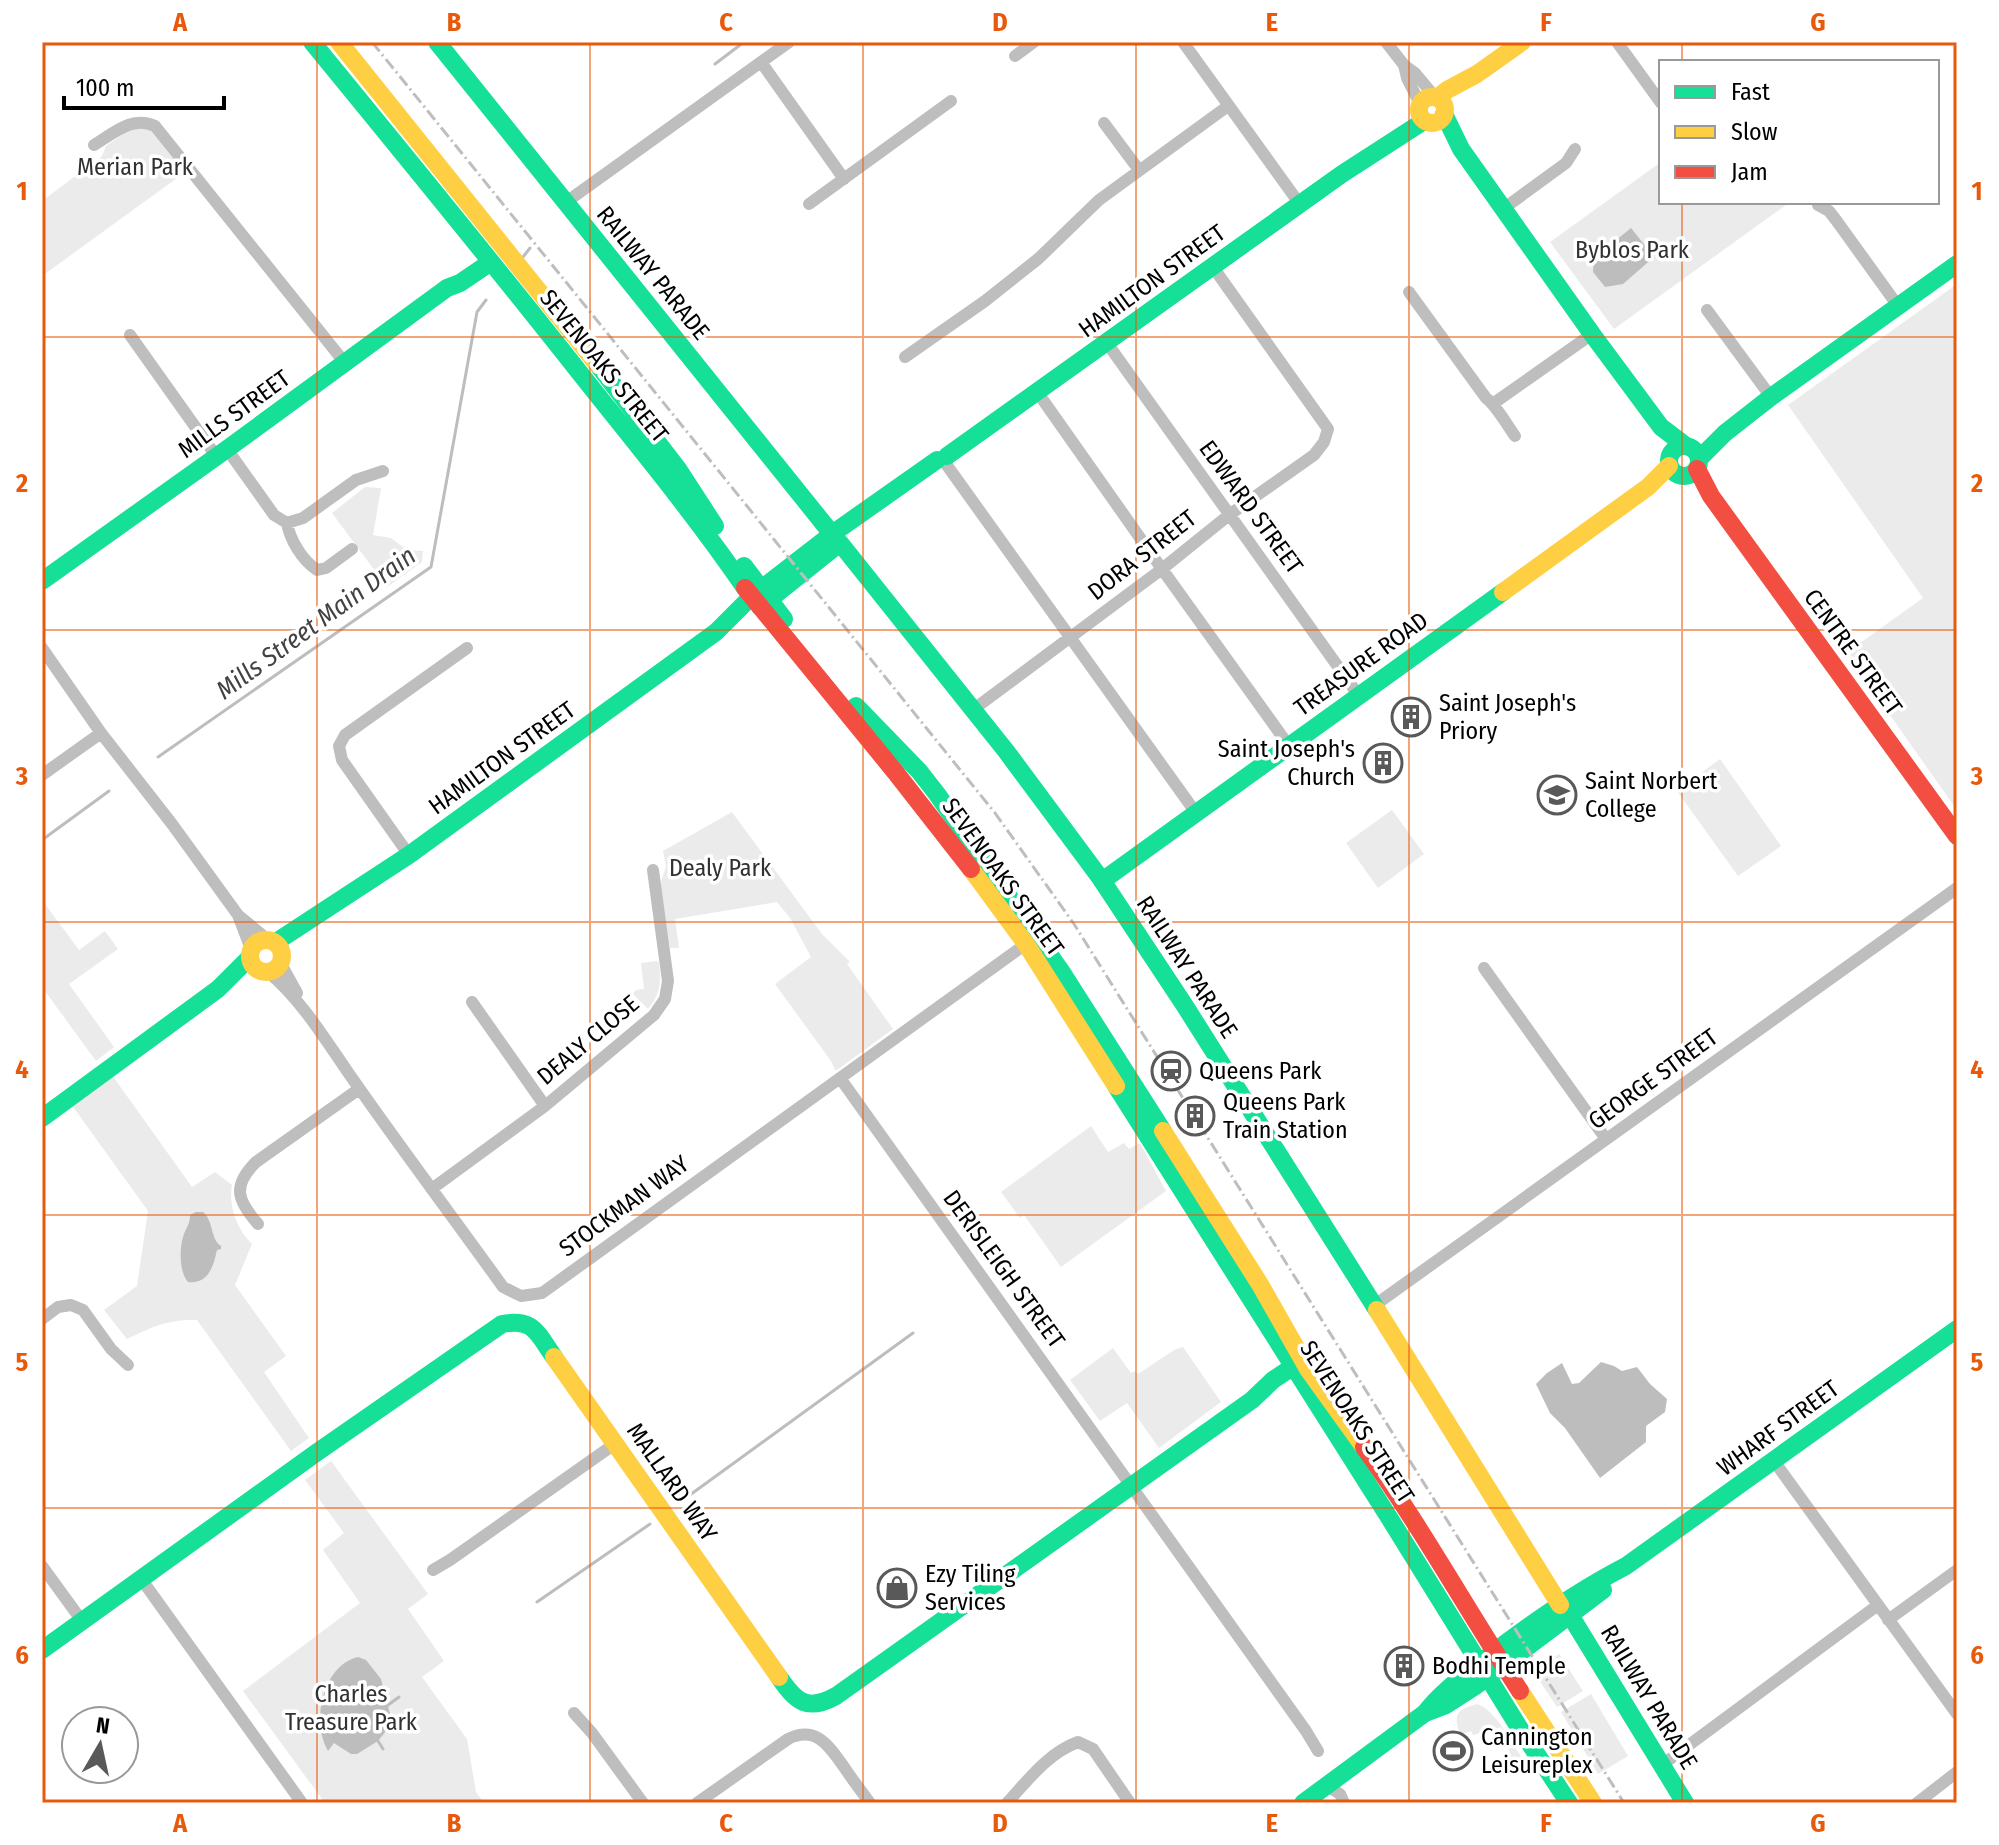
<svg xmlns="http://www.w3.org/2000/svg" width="1999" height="1845" font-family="'Fira Sans Condensed',sans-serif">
  <rect width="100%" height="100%" fill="#fff"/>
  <path fill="#ebebeb" d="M134 126 151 130 184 173 42 276V201L102 156 106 146Z
    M1661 162V202H1790L1614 329 1550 242Z
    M1957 284V810L1846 653 1923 598 1788 405Z
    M365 487 381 488 373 535 391 538 407 550 423 551 422 562 387 587 332 513Z
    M1720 759 1781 846 1738 876 1677 791Z
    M1392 810 1424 854 1378 888 1346 843Z
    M732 812 822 934 850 962 847 964 893 1029 837 1070H835L831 1061 775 984 811 957 790 918 777 902 675 919 679 948H670L660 885 666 866 663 851Z
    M42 900 79 950 105 931 118 949 69 984 114 1047 96 1061 42 987Z
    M657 961 659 963C661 981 661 994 648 1009L633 994 636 990 644 989 641 963Z
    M112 1075 192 1187 215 1172 232 1185C228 1205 237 1230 252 1244L235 1285 286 1356 264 1372 309 1438 291 1451 197 1320C168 1319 152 1327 127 1339L104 1310 137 1286 148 1211 71 1104Z
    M1091 1126 1108 1152 1124 1143 1129 1149 1140 1143 1166 1191 1061 1267 1024 1215 1020 1218 1001 1192Z
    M1183 1347 1221 1402 1159 1448 1127 1403 1100 1421 1070 1380 1113 1348 1131 1373 1135 1371 1138 1374 1174 1350Z
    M331 1461 428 1594 408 1609 444 1661 422 1677 467 1739 476 1792 484 1803H325L243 1691 360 1603 323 1550 344 1533 305 1480Z
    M1559 1654 1583 1691 1557 1707 1533 1671Z
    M1591 1694 1628 1756 1598 1774 1561 1712Z
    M1477 1704C1496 1710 1514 1746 1525 1763L1524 1768H1515L1501 1727 1473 1735 1471 1731 1460 1735C1453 1714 1456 1710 1477 1704Z"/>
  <path fill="#bdbdbd" d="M1631 228 1654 257 1623 284 1605 287 1593 272 1594 258Z
    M196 1212H203C214 1221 210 1239 221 1246V1249L217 1250C213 1268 208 1284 188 1282 179 1272 179 1247 184 1234 187 1226 190 1224 190 1215Z
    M1601 1362 1614 1366 1622 1371 1637 1367 1650 1384 1667 1399 1665 1412 1646 1426V1442L1600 1478 1565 1428 1550 1413 1536 1384 1547 1373 1562 1363 1572 1384 1579 1383Z
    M358 1657 366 1660 381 1679 390 1714 389 1722 386 1731 378 1741 357 1754H351L334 1743 328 1751C311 1723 322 1665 358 1657Z"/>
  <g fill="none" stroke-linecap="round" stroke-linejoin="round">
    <path stroke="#bdbdbd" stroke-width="3" d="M715 64 744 42
      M523 257 530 248
      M158 757 431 567 477 312 486 300
      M42 840 109 791
      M683 1500 913 1333
      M537 1602 650 1524
      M388 1705 399 1697
      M378 1741 383 1749"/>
    <path stroke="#bebebe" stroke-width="12" d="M1183 42 1299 203
      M1386 42 1404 65 1415 73 1435 97
      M1617 42 1661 103
      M1015 56 1034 42
      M761 62 844 179
      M1404 65 1407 78 1420 104
      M1104 123 1139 170
      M94 145C113 134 132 115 155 126L345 363
      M566 202 789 42
      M809 204 951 101
      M1818 205 1829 211 1836 220 1898 306
      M1503 209 1566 163 1575 149
      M1409 292 1486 398C1496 405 1507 425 1515 436
      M1707 310 1771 397
      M130 335 216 456
      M1107 343 1359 696
      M905 357 985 301 1038 259 1099 200 1228 106
      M1038 393 1162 569 1289 746
      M1494 403 1592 334
      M227 449 274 515 287 523 303 518 356 480 383 471
      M946 464 1196 813
      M287 523C290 540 302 560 317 570L326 568 352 549
      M42 648 101 733 172 824 238 915 267 939
      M974 709 1162 569 1229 515 1314 455 1324 442 1328 429 1213 267
      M42 775 101 733
      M409 855 342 760 339 746 345 735 467 648
      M238 915 251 949
      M281 964 297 993
      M1484 968 1606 1139
      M268 972C306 1004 330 1048 359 1088 406 1155 455 1220 503 1287L521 1296 542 1293 1030 941
      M472 1002 545 1106
      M840 1078 1306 1731 1318 1751
      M433 1188 545 1106 654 1015 665 999 668 981 653 870
      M258 1224C237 1200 232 1186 256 1162L359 1089
      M1375 1305 1957 888
      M42 1319 58 1307 71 1305 83 1310 111 1349 128 1365
      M1774 1461 1957 1714
      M42 1566 82 1621
      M433 1570 450 1560 616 1443
      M142 1580 302 1803
      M1888 1620 1957 1570
      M574 1713 592 1733 643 1803
      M1662 1765 1878 1605
      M1327 1786 1340 1794 1344 1803
      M697 1803 788 1739C816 1725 829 1746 844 1767 852 1779 861 1791 870 1803
      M1007 1803C1028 1780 1048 1753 1078 1742L1093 1749 1130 1803
      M1917 1803 1957 1772"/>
    <path stroke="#16e098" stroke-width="18" d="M312 42C403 153 494 264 583 377 638 446 695 515 745 588
      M437 42 832 534
      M1444 114 1461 149 1592 334 1661 427 1686 446
      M598 365 678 469 715 526
      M1669 461a15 15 0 1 1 30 0a15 15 0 1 1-30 0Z
      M947 456 1342 174 1424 121
      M1699 459 1725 433 1771 397 1957 264
      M840 543 1006 751 1101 879 1185 1006 1377 1310
      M744 566 784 619
      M42 581 227 449 447 288 460 283 491 262
      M760 607 840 543
      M856 706 919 771 937 794 1063 974 1163 1131
      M1102 881 1503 592
      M276 942 409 855 716 632 751 597 832 534 937 460
      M1116 1086 1390 1519 1520 1729 1569 1803
      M42 1118 218 989 250 957
      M1570 1615 1685 1803
      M42 1650 316 1453 502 1324C534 1318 537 1333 554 1357
      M779 1677C796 1702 807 1712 836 1696L1252 1400 1273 1380 1300 1362
      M1425 1713C1442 1691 1464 1676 1485 1659 1530 1624 1576 1592 1626 1566L1957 1329
      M1303 1803 1425 1713 1446 1705 1474 1687 1603 1590"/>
    <path stroke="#ffcf43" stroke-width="18" d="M339 42 598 365
      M1419 110a13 13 0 1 1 26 0a13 13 0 1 1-26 0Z
      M1438 97 1447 90 1477 74 1522 42
      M1503 592 1648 487 1669 466
      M971 869 1026 944 1116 1086
      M250 956a16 16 0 1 1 32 0a16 16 0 1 1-32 0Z
      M1163 1131 1261 1286 1308 1369 1364 1447
      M1377 1310 1560 1605
      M554 1357 779 1677
      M1520 1691 1593 1803"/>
    <path stroke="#f24e42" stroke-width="18" d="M1697 469 1711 496 1957 836
      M745 588 896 773 971 869
      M1364 1447C1420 1525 1467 1610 1520 1691"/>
    <path stroke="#bebebe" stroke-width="3" stroke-dasharray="12 4 2 4" stroke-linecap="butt" d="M372 42 995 813 1074 924 1624 1803"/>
  </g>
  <path fill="none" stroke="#e8590c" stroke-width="2" stroke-opacity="0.55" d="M317 42V1803M590 42V1803M863 42V1803M1136 42V1803M1409 42V1803M1682 42V62M1682 202V1803M42 337H1957M42 630H1957M42 922H1957M42 1215H1957M42 1508H1957"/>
  <defs>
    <g id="building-ring" transform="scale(2)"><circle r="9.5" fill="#fff" stroke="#595959" stroke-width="1.5"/><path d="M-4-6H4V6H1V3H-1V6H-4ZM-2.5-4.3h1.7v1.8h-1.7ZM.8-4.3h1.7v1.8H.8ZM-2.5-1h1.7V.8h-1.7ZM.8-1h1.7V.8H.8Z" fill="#595959"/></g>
    <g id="university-ring" transform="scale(2)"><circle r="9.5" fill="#fff" stroke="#595959" stroke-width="1.5"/><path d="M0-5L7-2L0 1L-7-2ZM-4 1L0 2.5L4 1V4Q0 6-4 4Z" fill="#595959"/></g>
    <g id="station-ring" transform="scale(2)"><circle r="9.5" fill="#fff" stroke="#595959" stroke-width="1.5"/><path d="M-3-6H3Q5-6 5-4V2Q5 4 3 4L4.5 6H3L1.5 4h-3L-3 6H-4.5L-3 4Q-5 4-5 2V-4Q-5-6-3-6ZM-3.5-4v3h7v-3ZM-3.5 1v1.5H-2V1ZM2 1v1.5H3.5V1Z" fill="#595959"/></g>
    <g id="shop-ring" transform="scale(2)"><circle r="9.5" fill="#fff" stroke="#595959" stroke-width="1.5"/><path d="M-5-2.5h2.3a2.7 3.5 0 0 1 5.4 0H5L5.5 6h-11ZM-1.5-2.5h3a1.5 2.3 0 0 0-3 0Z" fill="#595959"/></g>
    <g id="stadium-ring" transform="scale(2)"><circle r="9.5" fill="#fff" stroke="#595959" stroke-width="1.5"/><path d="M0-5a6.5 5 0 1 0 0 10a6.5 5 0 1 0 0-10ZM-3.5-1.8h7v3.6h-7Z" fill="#595959"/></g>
  </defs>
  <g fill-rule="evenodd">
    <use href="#building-ring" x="1411" y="717"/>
    <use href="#building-ring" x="1383" y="763"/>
    <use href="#university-ring" x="1557" y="795"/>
    <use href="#station-ring" x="1171" y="1071"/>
    <use href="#building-ring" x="1195" y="1116"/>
    <use href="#shop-ring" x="897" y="1588"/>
    <use href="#building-ring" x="1404" y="1666"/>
    <use href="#stadium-ring" x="1453" y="1751"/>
  </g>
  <g text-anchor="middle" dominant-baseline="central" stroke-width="7" stroke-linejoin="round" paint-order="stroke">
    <g font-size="24" fill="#313131" stroke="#fff">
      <text x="135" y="167">Merian Park</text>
      <text x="1632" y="250">Byblos Park</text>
      <text x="720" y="868">Dealy Park</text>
      <text x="351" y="1694">Charles<tspan x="351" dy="28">Treasure Park</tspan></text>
    </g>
    <g font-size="24" fill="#000" stroke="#fff">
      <text transform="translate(653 273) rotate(51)">RAILWAY PARADE</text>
      <text transform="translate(1152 281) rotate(-36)">HAMILTON STREET</text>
      <text transform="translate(604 366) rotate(51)">SEVENOAKS STREET</text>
      <text transform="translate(234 414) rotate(-36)">MILLS STREET</text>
      <text transform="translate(1251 507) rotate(54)">EDWARD STREET</text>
      <text transform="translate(1142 555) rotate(-38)">DORA STREET</text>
      <text transform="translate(1853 652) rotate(54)">CENTRE STREET</text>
      <text transform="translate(1361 664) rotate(-36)">TREASURE ROAD</text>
      <text transform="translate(502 758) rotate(-36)">HAMILTON STREET</text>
      <text transform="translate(1003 877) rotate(54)">SEVENOAKS STREET</text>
      <text transform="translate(1187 967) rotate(57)">RAILWAY PARADE</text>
      <text transform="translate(588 1040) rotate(-40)">DEALY CLOSE</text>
      <text transform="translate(1653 1079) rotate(-36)">GEORGE STREET</text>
      <text transform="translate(624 1206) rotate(-36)">STOCKMAN WAY</text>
      <text transform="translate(1004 1269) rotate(54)">DERISLEIGH STREET</text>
      <text transform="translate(1357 1422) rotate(57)">SEVENOAKS STREET</text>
      <text transform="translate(1778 1428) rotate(-36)">WHARF STREET</text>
      <text transform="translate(672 1482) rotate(55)">MALLARD WAY</text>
      <text transform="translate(1649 1697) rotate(59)">RAILWAY PARADE</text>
    </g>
    <g font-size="24" fill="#000" stroke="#fff" text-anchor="start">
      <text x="1439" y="703">Saint Joseph's<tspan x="1439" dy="28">Priory</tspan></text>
      <text x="1355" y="749" text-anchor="end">Saint Joseph's<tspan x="1355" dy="28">Church</tspan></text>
      <text x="1585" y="781">Saint Norbert<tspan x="1585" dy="28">College</tspan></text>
      <text x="1199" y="1071">Queens Park</text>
      <text x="1223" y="1102">Queens Park<tspan x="1223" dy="28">Train Station</tspan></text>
      <text x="925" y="1574">Ezy Tiling<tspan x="925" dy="28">Services</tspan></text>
      <text x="1432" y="1666">Bodhi Temple</text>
      <text x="1481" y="1737">Cannington<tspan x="1481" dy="28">Leisureplex</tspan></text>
    </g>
    <g font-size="26" font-style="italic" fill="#424242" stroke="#fff">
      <text transform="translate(316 623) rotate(-36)">Mills Street Main Drain</text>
    </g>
  </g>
  <rect width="1999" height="1845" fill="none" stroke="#ffffff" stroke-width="88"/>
  <rect x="1659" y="60" width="280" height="144" fill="#ffffff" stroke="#999999" stroke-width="2"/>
  <rect x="1675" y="86" width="40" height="12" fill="#16e098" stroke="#999999" stroke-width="2"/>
  <text x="1731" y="100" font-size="24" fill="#000000">Fast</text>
  <rect x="1675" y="126" width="40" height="12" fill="#ffcf43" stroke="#999999" stroke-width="2"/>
  <text x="1731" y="140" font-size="24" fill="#000000">Slow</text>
  <rect x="1675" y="166" width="40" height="12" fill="#f24e42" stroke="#999999" stroke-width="2"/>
  <text x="1731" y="180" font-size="24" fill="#000000">Jam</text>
  <g transform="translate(100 1745) rotate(9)"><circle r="38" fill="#ffffff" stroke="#999999" stroke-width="2"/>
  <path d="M0-6L14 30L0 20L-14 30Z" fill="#595959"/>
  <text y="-12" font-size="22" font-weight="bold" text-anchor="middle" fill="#000000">N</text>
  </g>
  <path d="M64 96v12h160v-12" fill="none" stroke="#000000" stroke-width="4"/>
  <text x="76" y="96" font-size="24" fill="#000000" stroke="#ffffff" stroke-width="6" paint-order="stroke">100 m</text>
  <rect x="44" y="44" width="1911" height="1757" fill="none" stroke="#e8590c" stroke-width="3"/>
  <g font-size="26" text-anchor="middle" font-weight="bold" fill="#e8590c">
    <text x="180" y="31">A</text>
    <text x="454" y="31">B</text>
    <text x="726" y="31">C</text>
    <text x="1000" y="31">D</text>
    <text x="1272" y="31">E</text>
    <text x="1546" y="31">F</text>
    <text x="1818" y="31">G</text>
    <text x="22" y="200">1</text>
    <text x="1977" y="200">1</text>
    <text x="22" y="492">2</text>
    <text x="1977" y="492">2</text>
    <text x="22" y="785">3</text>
    <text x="1977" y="785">3</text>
    <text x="22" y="1078">4</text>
    <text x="1977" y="1078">4</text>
    <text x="22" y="1371">5</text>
    <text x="1977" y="1371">5</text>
    <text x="22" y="1664">6</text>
    <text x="1977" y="1664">6</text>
    <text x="180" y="1832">A</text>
    <text x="454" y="1832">B</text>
    <text x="726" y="1832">C</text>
    <text x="1000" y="1832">D</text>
    <text x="1272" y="1832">E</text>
    <text x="1546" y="1832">F</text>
    <text x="1818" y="1832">G</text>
  </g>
</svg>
